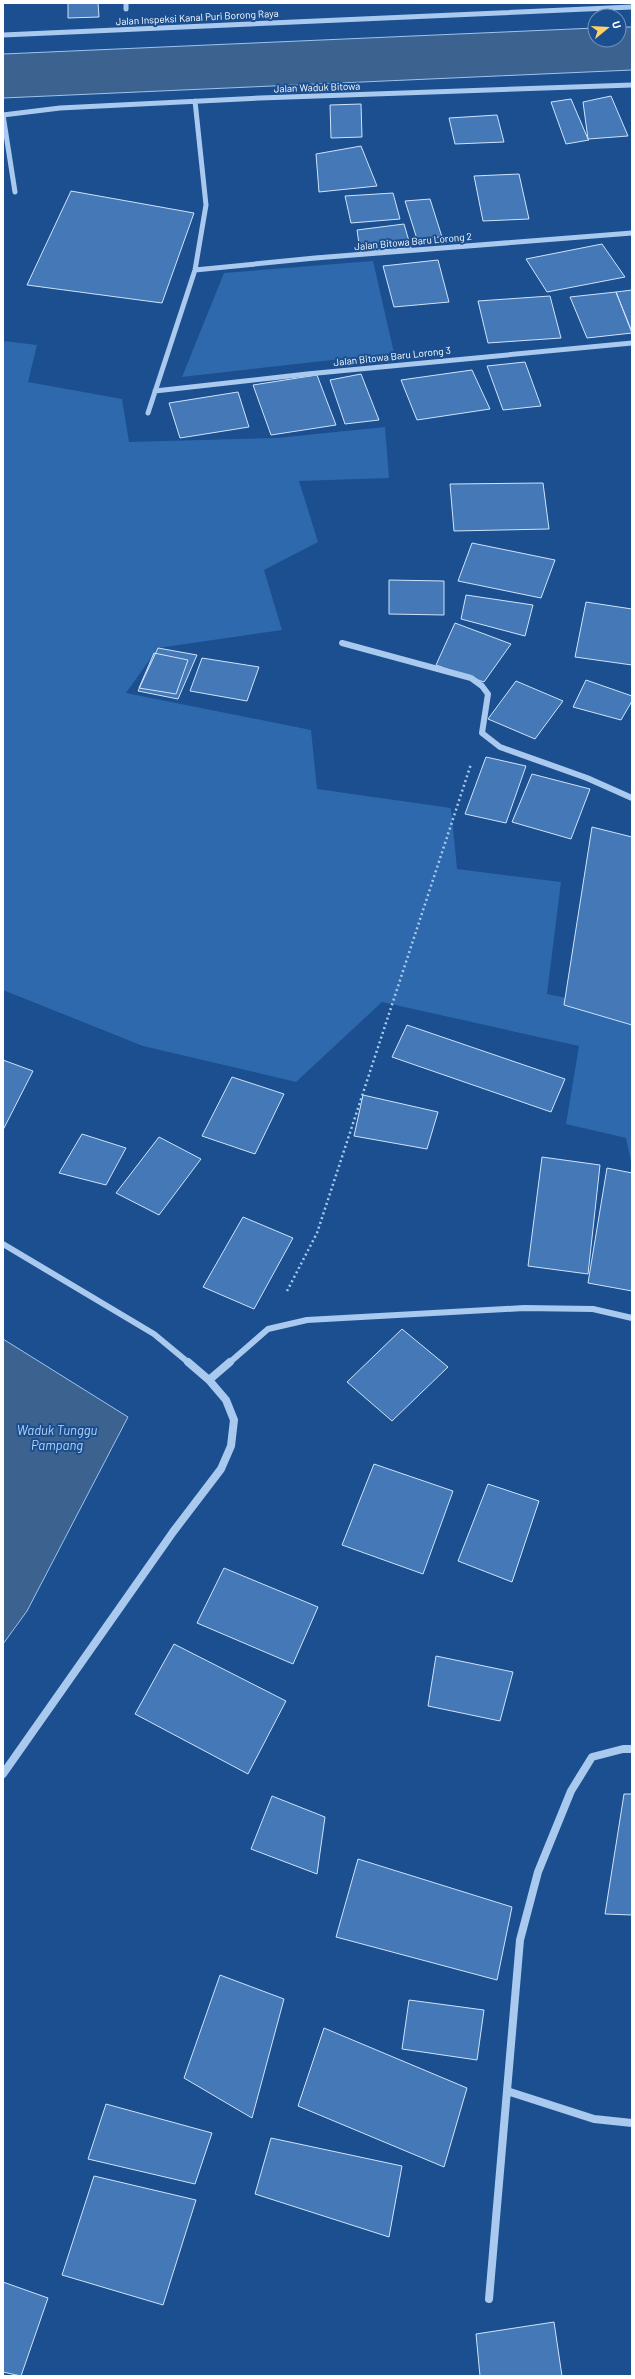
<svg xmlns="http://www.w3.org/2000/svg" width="635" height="2379" font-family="Barlow,sans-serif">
  <rect width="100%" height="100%" fill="#1b4f8f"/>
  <path fill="#2e69ad" d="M373 261 394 353 182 377 224 273Z
    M3 341 37 345 28 382 122 399 129 442 277 438 385 427 389 478 299 481 318 542 264 570 282 630 158 648 126 693 311 730 317 789 451 808 457 869 561 882 547 994 632 1011V1167L626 1138 566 1124 579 1046 382 1002 296 1082 143 1046 3 990Z"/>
  <path fill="#3c6290" stroke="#9cc4f0" d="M619 27H632V70L3 98V54L595 28V40H619Z
    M3 1339 128 1417 27 1611 3 1644Z"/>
  <path fill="#4478b7" stroke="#cfe3fa" d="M68 3H98L99 17 68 18Z
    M611 96 628 136 588 139 583 102Z
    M571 99 588 139 589 140 566 144 551 102Z
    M361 104 362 137 331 138 330 105Z
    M497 115 504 142 455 144 449 118Z
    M361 146 377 186 319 192 316 154Z
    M519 174 529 219 483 221 474 176Z
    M71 191 194 213 162 303 27 285Z
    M393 193 400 219 351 223 345 196Z
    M430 199 442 237 417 239 405 201Z
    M404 224 411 248 360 251 357 230Z
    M602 244 625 277 547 292 526 259Z
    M438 260 449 302 394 307 383 266Z
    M632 290V332L616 292Z
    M616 292 632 333 587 338 570 297Z
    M550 296 561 338 488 343 478 301Z
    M525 362 541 406 503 410 487 366Z
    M472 370 490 409 417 420 401 380Z
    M361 374 379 420 345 424 330 380Z
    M317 375 336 425 271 435 253 385Z
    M238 392 249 427 180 438 169 403Z
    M543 483 549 529 454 531 450 484Z
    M472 543 555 560 541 598 458 581Z
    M389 580 444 581V615L389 614Z
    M466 595 533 605 525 636 461 619Z
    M586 602 632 609V665L575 657Z
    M455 623 511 644 484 682 436 665Z
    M158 648 197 655 178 699 138 691Z
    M154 653 188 660 176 694 139 688Z
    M202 658 259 667 247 701 190 691Z
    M586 680 632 696V701L621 720 573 707Z
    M516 681 563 701 535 739 488 719Z
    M486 757 526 766 506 823 465 814Z
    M532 774 590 789 571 839 512 822Z
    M592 827 632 837V1025L564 1005Z
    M407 1025 565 1079 551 1112 392 1057Z
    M3 1060 33 1071 3 1130Z
    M232 1077 284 1094 255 1154 202 1136Z
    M363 1095 438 1112 427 1149 354 1136Z
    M82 1134 126 1148 106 1185 59 1173Z
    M159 1137 201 1159 159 1215 116 1193Z
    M542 1157 600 1165 588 1274 528 1266Z
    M607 1168 632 1173V1291L588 1283Z
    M243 1217 293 1238 254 1309 203 1287Z
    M402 1329 448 1367 392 1421 347 1382Z
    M374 1464 453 1491 423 1574 342 1545Z
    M488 1484 539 1501 512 1582 458 1561Z
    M224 1568 318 1607 293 1664 197 1623Z
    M174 1644 286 1701 248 1774 135 1714Z
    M436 1656 513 1672 500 1721 428 1706Z
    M624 1794H632V1915L605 1914Z
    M272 1796 325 1817 317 1874 251 1849Z
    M358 1859 512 1907 497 1980 336 1937Z
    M220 1975 284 1999 252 2118 184 2078Z
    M409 2000 484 2010 477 2060 402 2049Z
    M324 2028 467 2088 444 2167 298 2106Z
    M106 2104 212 2133 195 2184 88 2159Z
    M271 2138 402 2166 389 2237 255 2194Z
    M94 2176 196 2200 163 2305 62 2275Z
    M3 2282 48 2298 21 2376 3 2372Z
    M554 2322 562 2376H480L476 2334Z"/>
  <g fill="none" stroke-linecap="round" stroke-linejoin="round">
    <path stroke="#a9c9ee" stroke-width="2.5" stroke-dasharray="2 3" stroke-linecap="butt" d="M287 1291 317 1233 471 764"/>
    <path stroke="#a9c9ee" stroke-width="5" d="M126 3V9
      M3 35 632 7
      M3 115 60 108 260 98 632 85
      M3 115 15 192
      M195 270 315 258 632 233
      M155 391 307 374 632 343
      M148 413 195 270 206 205 195 101"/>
    <path stroke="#a9c9ee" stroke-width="6" d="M342 643 471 678 482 686 488 694 482 733 500 747 587 778 632 798
      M3 1244 154 1334 189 1363
      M229 1363 268 1329 307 1320 524 1308 593 1309 632 1318"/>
    <path stroke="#a9c9ee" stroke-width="8" d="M209 1380 230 1362
      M3 1774 173 1532 221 1469 231 1446 234 1420 226 1400 209 1380 188 1362
      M507 2091 594 2119 632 2123
      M489 2299 520 1940 538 1872 571 1791 592 1757 623 1749H632"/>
  </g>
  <g text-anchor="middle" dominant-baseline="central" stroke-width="4" stroke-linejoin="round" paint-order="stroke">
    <g font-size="10" fill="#fff" stroke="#1b4f8f">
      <text transform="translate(197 17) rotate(-3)">Jalan Inspeksi Kanal Puri Borong Raya</text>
      <text transform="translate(317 87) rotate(-2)">Jalan Waduk Bitowa</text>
      <text transform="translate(413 241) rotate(-5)">Jalan Bitowa Baru Lorong 2</text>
      <text transform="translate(392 356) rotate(-6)">Jalan Bitowa Baru Lorong 3</text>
    </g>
    <g font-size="13" font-style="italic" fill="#b5d3f5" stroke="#1b4f8f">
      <text x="57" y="1430">Waduk Tunggu<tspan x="57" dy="15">Pampang</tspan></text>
    </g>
  </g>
  <rect width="635" height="2379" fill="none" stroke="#ffffff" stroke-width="8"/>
  <g transform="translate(607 28) rotate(72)"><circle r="19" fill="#1b4f8f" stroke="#7695bc"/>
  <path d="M0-3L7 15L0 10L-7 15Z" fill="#ffd166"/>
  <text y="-6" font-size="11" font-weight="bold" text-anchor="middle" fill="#ffffff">U</text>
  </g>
</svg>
